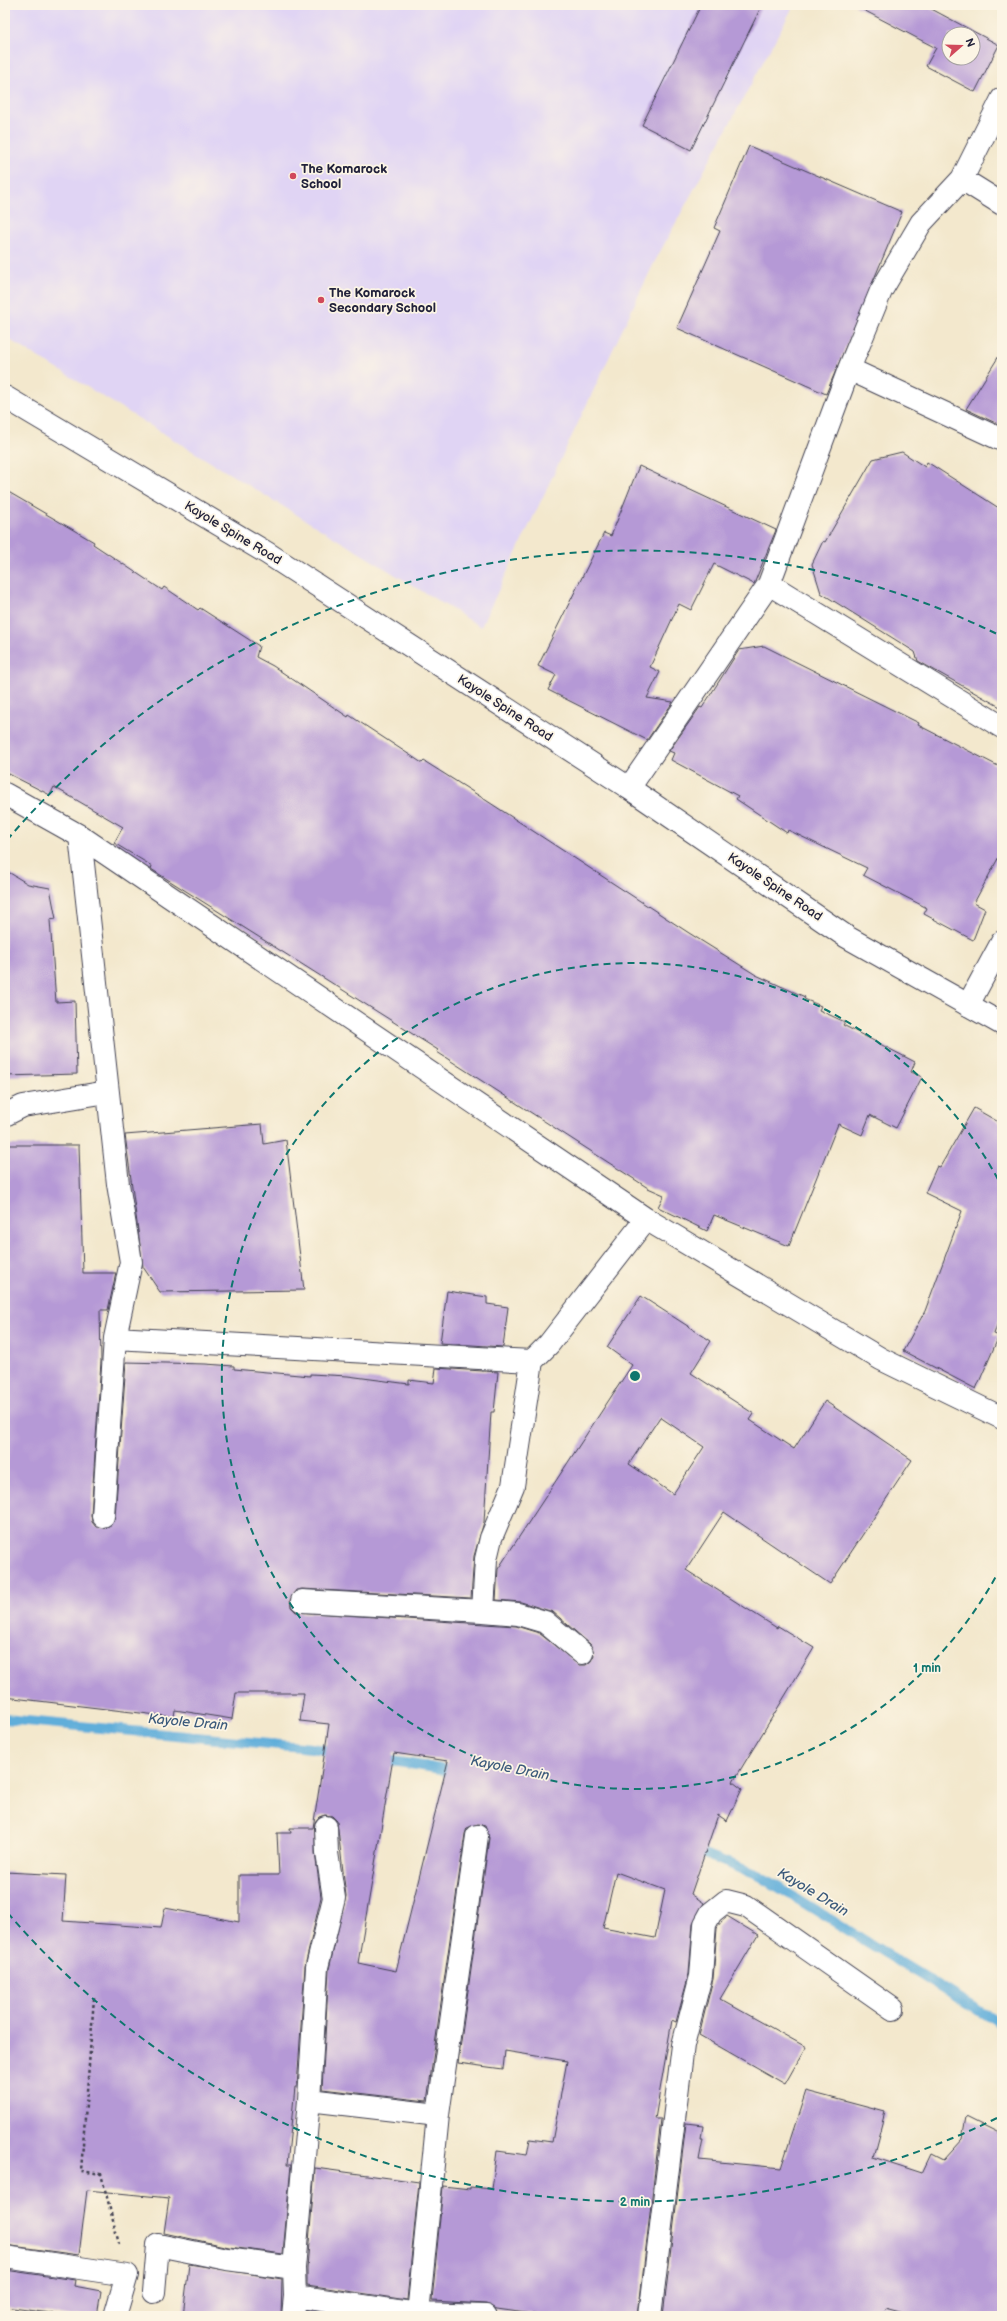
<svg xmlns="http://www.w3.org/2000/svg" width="1007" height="2321" font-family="'Balsamiq Sans',sans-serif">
  <rect width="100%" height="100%" fill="#fcf5e5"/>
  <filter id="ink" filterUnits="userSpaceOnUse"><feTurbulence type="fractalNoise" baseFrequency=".025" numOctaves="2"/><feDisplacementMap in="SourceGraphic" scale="8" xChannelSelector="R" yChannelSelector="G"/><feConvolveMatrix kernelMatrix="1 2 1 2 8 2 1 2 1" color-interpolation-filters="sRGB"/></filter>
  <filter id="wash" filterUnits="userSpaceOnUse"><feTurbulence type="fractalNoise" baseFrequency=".012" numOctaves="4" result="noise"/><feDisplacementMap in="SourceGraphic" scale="16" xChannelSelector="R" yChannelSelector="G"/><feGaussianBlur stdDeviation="0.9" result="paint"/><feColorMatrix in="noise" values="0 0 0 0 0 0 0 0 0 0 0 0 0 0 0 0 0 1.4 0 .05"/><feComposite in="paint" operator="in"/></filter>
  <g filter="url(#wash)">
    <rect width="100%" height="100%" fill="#f3e8cd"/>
    <path fill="#e0d4f4" d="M5 5H794L654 263 481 627 5 337Z"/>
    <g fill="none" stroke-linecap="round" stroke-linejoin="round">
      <path stroke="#61aeda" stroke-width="10" d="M5 1719 312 1748 337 1752
        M381 1759 458 1772
        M692 1849 760 1876 1002 2025"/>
    </g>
    <g id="blocks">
      <path fill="#b599d6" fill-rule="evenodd" d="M701 5H762L691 150 642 125Z
        M854 5H924L999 45 975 92 926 66 936 48ZM949 34H973V58H949Z
        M749 146 902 212 826 394 677 328 720 231 714 228Z
        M1002 351V426L966 409Z
        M902 452 925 467 927 462 1002 510V708L918 661 915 652 821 593 812 564 823 541 825 542 873 459Z
        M639 466 776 530 754 584 714 564 691 610 679 604 650 667 660 672 647 698 673 702 647 740 548 690 556 675 538 666 604 533 611 536Z
        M5 490 94 542 93 544 162 590 164 587 198 610 200 608 259 646 256 657 273 666 348 717 349 715 422 763 424 761 481 797 689 933 756 975 805 997 804 999 821 1006 819 1010 845 1022 843 1025 915 1062 911 1072 922 1077 896 1128 870 1115 862 1135 838 1124 789 1246 714 1215 707 1231 658 1207 664 1195 648 1188 437 1052 438 1050 151 869 152 866 114 843 123 827 54 787 50 795 5 772Z
        M764 646 919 723 918 725 1002 768V851L974 903 985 909 973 940 924 914 927 908 863 875 867 868 788 830 787 833 736 799 738 796 671 760 674 753 669 751 700 707 702 708 739 650Z
        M5 870 28 884 50 888 56 919 50 920 56 1002 75 1001 77 1074 5 1076Z
        M974 1108 1002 1124V1311L994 1334 999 1336 976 1389 903 1351 925 1311 962 1211 925 1193 937 1166 940 1167Z
        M262 1124 264 1144 286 1140 304 1290 160 1292 143 1267 125 1135Z
        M5 1145H79L83 1273H116L108 1310H100L101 1361 91 1515 92 1522 96 1527 103 1528 109 1527 115 1517 126 1362 205 1364 234 1366V1369L310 1376V1374L348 1376 409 1384V1380L434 1383 436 1368 498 1372 494 1412H491L484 1522 474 1556 471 1598 302 1589 296 1590 290 1600 291 1607 296 1612 516 1626 539 1633 579 1665H586L591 1661 594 1655 590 1644 553 1612 521 1602 496 1600 498 1569 632 1365 607 1347 641 1296 711 1341 691 1373 754 1414 750 1420 794 1449 825 1401 912 1460 830 1584 724 1512 686 1570 777 1628 778 1626 814 1648 733 1782 742 1789 727 1821 718 1815 691 1894 704 1903 693 1923 689 1974 676 2022 672 2020 655 2119H661L638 2316H547L497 2309 486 2304 432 2301 443 2186 470 2189V2187L492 2189 497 2151 527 2155 530 2139 552 2142 567 2061 505 2051 503 2069 458 2063 489 1838 485 1826 478 1824 467 1828 465 1834 427 2101 322 2089 329 1969 346 1896 337 1821 332 1816 325 1815 319 1817 315 1822V1853L321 1897 305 1966 297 2087H295L287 2165H291L283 2254 229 2247 164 2233 169 2198 87 2190 79 2255 5 2245V1872L66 1875 63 1921 161 1928 165 1908 239 1922V1875H279L277 1833H291L290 1828H313L329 1724 300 1721 304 1693H236L232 1719 175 1710 174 1717 5 1697ZM660 1417 704 1447 673 1494 629 1464ZM394 1753 448 1761 396 1971 358 1963ZM616 1872 665 1890 655 1938 603 1928Z
        M447 1291 487 1297V1304L508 1307 503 1347 440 1343Z
        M727 1916 758 1935 720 1999 806 2047 785 2084 699 2035 713 1979 717 1928Z
        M806 2091 885 2112 873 2157 922 2173 931 2154 943 2160 962 2139 966 2117 1002 2135V2316H915L885 2308 883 2316H663L686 2123 703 2125 701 2139H703L699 2160 781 2168Z
        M315 2168 419 2182 407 2300 307 2285V2268Z
        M189 2264 282 2279 281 2316H183Z
        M5 2270 75 2280 74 2286 101 2291 97 2316H73L5 2307Z
        M306 2310 345 2316H306Z"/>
    </g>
  </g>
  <g filter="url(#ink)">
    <use href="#blocks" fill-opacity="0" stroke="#414051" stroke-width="1"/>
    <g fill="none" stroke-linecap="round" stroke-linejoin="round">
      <g stroke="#414051" stroke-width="24">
        <path id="minor" d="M962 179 1002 204
          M849 369 1002 440
          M769 584 1002 727
          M629 788 769 584 849 369 881 291 921 223 962 179 1002 99
          M5 794 80 836 646 1219 881 1359 1002 1418
          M80 836 118 1184 131 1262 115 1338
          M968 1005 1002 942
          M5 1115 23 1106 107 1092
          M532 1361 513 1486 491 1538 486 1559 483 1611 518 1614 545 1622 582 1653
          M103 1516 115 1338 532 1361 549 1344 646 1219
          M302 1601 483 1611
          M309 2100 438 2115
          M5 2257 127 2275 115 2316
          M154 2292 158 2245 227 2259 294 2268
          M295 2296 418 2314 486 2316
          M418 2314 438 2115 477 1836
          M293 2316 295 2296 294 2268 309 2100 317 1967 334 1898 327 1853 326 1827
          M650 2316 683 2045 701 1976 705 1924 711 1913 726 1901 746 1906 893 2009"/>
      </g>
      <g stroke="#414051" stroke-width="24">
        <path id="major" d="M5 397 267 553 629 788 847 937 1002 1024"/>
      </g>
      <path stroke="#414051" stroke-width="2.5" stroke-dasharray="3 3" stroke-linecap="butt" d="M94 1998 81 2171 101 2174 119 2244"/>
      <use href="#minor" stroke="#fff" stroke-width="22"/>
      <use href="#major" stroke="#fff" stroke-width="22"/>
    </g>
  </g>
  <g fill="none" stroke="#0f766e" stroke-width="2" stroke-dasharray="7 5">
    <path d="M1001 1567A413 413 0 1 1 1001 1185"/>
    <path d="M997 2118A826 826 0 0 1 7 1912M7 840A826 826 0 0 1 997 634"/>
  </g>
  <g fill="#d1495b" stroke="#fcf5e5" stroke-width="1.5">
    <circle cx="293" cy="176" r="4"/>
    <circle cx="321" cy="300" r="4"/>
  </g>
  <g text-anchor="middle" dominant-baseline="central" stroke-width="3.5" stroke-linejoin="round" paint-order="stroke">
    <g font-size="13" font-weight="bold" fill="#22223b" stroke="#fcf5e5" text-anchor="start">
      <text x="301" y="169">The Komarock<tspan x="301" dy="15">School</tspan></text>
      <text x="329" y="293">The Komarock<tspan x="329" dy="15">Secondary School</tspan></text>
    </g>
    <g font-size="13" fill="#22223b" stroke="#fcf5e5">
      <text transform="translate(233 533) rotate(31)">Kayole Spine Road</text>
      <text transform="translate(505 708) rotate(33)">Kayole Spine Road</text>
      <text transform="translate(775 887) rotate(34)">Kayole Spine Road</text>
    </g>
    <g font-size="14" font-style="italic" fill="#3b5a7b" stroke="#fcf5e5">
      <text transform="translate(188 1722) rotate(5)">Kayole Drain</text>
      <text transform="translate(510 1768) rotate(11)">Kayole Drain</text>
      <text transform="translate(813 1892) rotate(31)">Kayole Drain</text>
    </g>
  </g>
  <circle cx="635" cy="1376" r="6" fill="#0f766e" stroke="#fcf5e5" stroke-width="2"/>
  <g font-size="12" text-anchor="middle" font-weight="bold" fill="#0f766e" stroke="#fcf5e5" stroke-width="3.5" stroke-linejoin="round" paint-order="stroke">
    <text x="927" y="1672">1 min</text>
    <text x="635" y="2206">2 min</text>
  </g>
  <rect width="1007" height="2321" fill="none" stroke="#fcf5e5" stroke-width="20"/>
  <g transform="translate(961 46) rotate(70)"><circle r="19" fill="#fcf5e5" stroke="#a5a1a1"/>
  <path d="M0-3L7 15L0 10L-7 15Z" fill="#d1495b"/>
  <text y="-6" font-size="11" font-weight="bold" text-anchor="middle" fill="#22223b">N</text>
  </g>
</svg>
